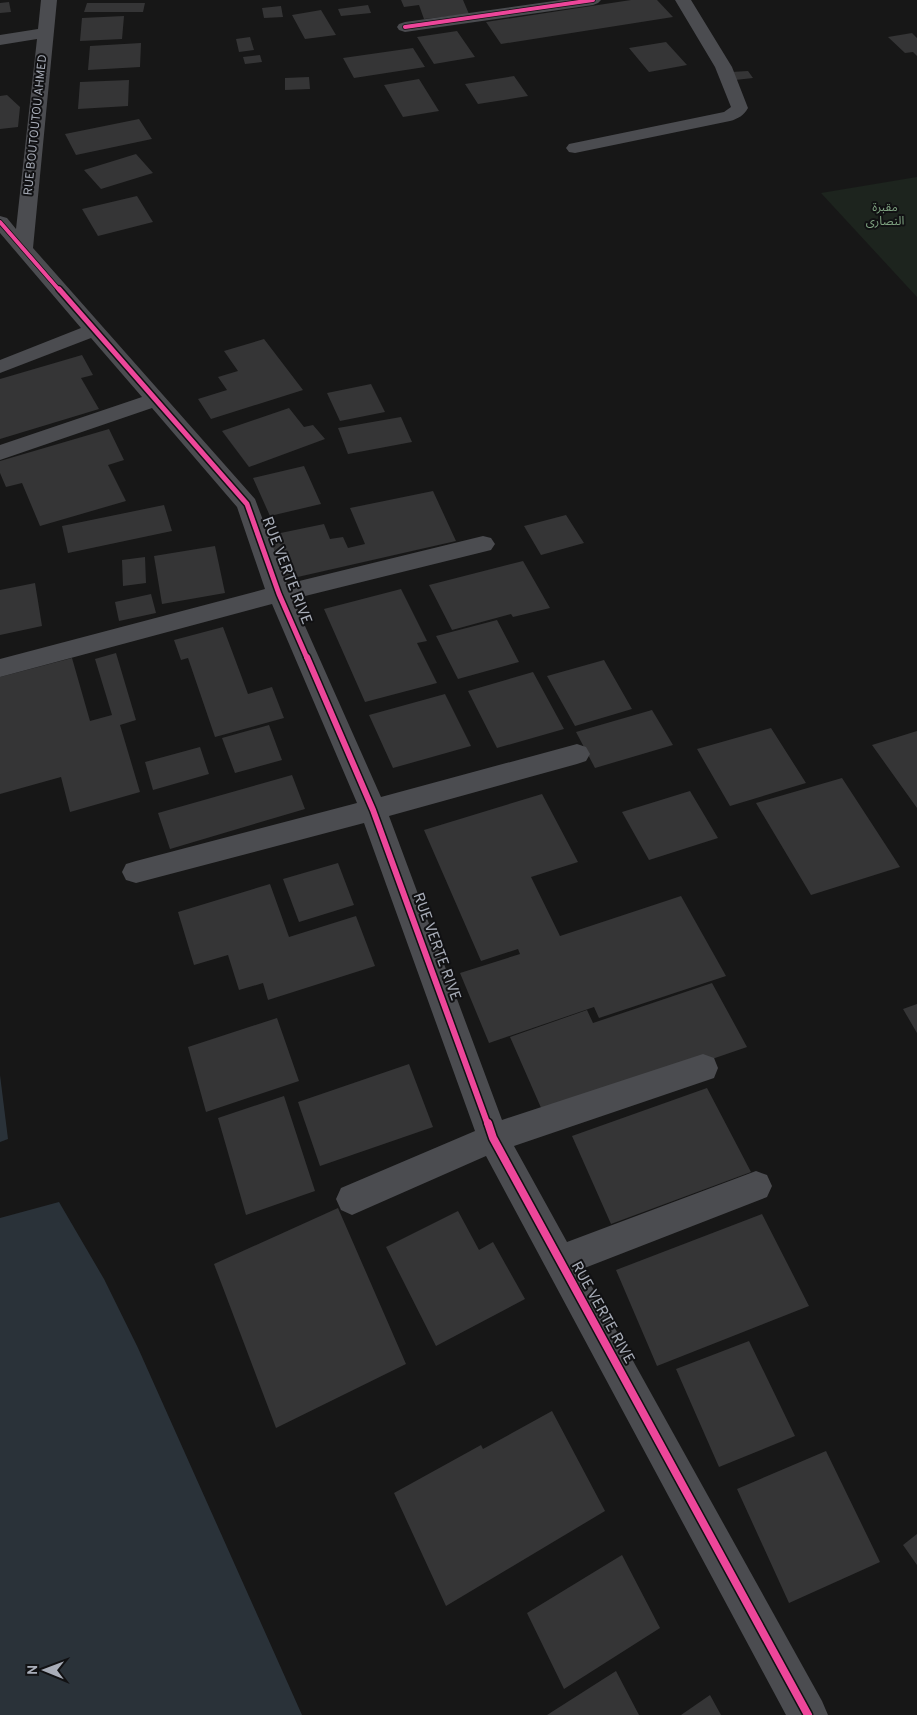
<svg xmlns="http://www.w3.org/2000/svg" width="917" height="1715" font-family="Overpass,'Noto Sans Arabic',sans-serif">
  <rect width="100%" height="100%" fill="#171717"/>
  <path fill="#1d241e" d="M917 177V297L821 193Z"/>
  <path fill="#2a3239" d="M0 1075 8 1139 0 1142Z
    M59 1202 104 1279 138 1348 302 1715H0V1218Z"/>
  <path fill="#353536" d="M401 0H463L469 14 424 19 419 5 404 7Z
    M631 0H657L673 17 501 44 486 22Z
    M9 2 11 12 0 13V3Z
    M87 3H145L143 12H84Z
    M368 5 371 13 341 16 338 9Z
    M281 6 283 17 264 18 262 8Z
    M321 10 336 35 305 39 292 15Z
    M124 16 122 39 80 41 82 18Z
    M457 31 475 57 434 64 417 37Z
    M912 33 917 38V56L913 52 905 53 888 37Z
    M250 37 254 50 239 52 236 39Z
    M666 42 687 65 649 72 629 48Z
    M141 43 140 67 88 70 90 46Z
    M413 48 425 67 354 78 343 58Z
    M260 55 262 62 245 64 243 57Z
    M748 71 753 78 735 80 731 72Z
    M514 76 528 96 478 104 465 84Z
    M309 77 310 89 285 90V78Z
    M419 79 439 111 403 117 384 85Z
    M129 80 128 106 78 109 80 82Z
    M7 95 20 107 18 127 0 129V96Z
    M139 119 152 139 76 155 65 134Z
    M136 154 153 173 101 189 84 170Z
    M137 196 153 222 98 236 82 209Z
    M264 339 303 390 211 419 198 399 227 390 218 377 238 371 224 351Z
    M82 355 93 375 81 378 99 409 0 439V379Z
    M371 384 385 412 340 421 327 393Z
    M289 408 304 427 313 425 325 439 249 467 222 431Z
    M401 417 412 442 348 454 338 428Z
    M109 429 124 460 108 465 126 501 40 526 22 483 6 487 0 473V461Z
    M304 466 321 504 270 516 253 478Z
    M433 491 456 541 280 581 266 536 324 524 330 539 343 537 348 548 365 544 350 508Z
    M164 505 172 531 68 553 62 526Z
    M566 515 584 543 541 555 524 526Z
    M215 546 225 593 162 604 154 556Z
    M145 557 146 583 123 586 122 560Z
    M523 561 550 608 513 617 511 614 452 630 429 585Z
    M35 583 42 626 0 635V590Z
    M401 589 427 641 417 643 437 683 365 702 324 609Z
    M151 594 156 613 119 621 115 602Z
    M497 620 519 662 458 679 436 636Z
    M223 627 248 694 272 687 284 718 215 737 188 658 181 660 174 640Z
    M116 653 136 720 120 725 140 792 70 812 61 777 0 794V677L72 658 90 721 112 715 95 659Z
    M604 660 632 709 575 726 547 676Z
    M533 672 564 729 497 748 468 691Z
    M445 694 471 746 393 768 369 715Z
    M652 710 673 745 595 768 576 732Z
    M269 725 282 760 235 773 222 738Z
    M771 728 806 783 730 806 697 749Z
    M917 731V808L872 745Z
    M200 747 209 774 153 790 145 762Z
    M292 775 305 809 170 849 158 813Z
    M842 778 900 867 811 895 756 803Z
    M690 791 718 838 649 860 622 812Z
    M542 794 578 862 531 877 560 936 681 896 726 976 599 1018 594 1007 489 1043 460 973 520 954 518 949 481 961 424 830Z
    M338 863 354 905 299 922 283 879Z
    M270 884 289 937 356 916 375 966 268 1000 263 983 239 990 228 955 194 965 178 912Z
    M712 983 747 1047 683 1069 542 1110 510 1037 587 1010 593 1023Z
    M917 1004V1033L903 1009Z
    M277 1018 299 1081 206 1112 188 1047Z
    M409 1064 433 1127 320 1166 298 1102Z
    M707 1088 751 1172 611 1224 572 1136Z
    M284 1096 315 1191 246 1215 218 1118Z
    M338 1208 406 1364 276 1428 214 1264Z
    M458 1211 479 1250 493 1242 525 1299 436 1346 386 1247Z
    M762 1214 809 1306 657 1366 616 1270Z
    M749 1341 795 1436 719 1467 676 1369Z
    M552 1411 605 1511 446 1606 394 1493 481 1445 483 1449Z
    M826 1451 880 1562 789 1603 737 1489Z
    M917 1534V1565L903 1545Z
    M622 1555 660 1628 564 1689 527 1613Z
    M616 1671 639 1715H547Z
    M710 1695 721 1715H681Z"/>
  <g fill="none" stroke-linecap="round" stroke-linejoin="round">
    <path fill="#4b4c50" fill-rule="evenodd" d="M41 0H57L33 248 255 499 287 584 483 536 491 538 495 544 491 550 483 552 293 599 381 797 577 744 586 747 590 754 586 761 577 764 389 816 502 1120 703 1054 714 1058 718 1068 714 1078 514 1146 567 1242 756 1171 767 1175 772 1186 767 1197 582 1269 822 1701 828 1715H786L486 1156 352 1215 341 1210 336 1199 341 1188 475 1131 364 823 136 883 126 880 122 872 126 864 136 861 357 803 272 604 0 677V659L265 589 237 507 152 408 0 460V445L142 397 91 338 0 373V360L81 328 0 233V216L7 218 16 229 37 39 0 45V35L38 29Z
      M561 0H601L598 3 593 5 405 32 399 30 397 27 399 24 405 22Z
      M675 0H691L732 67 748 108C744 115 738 119 730 121L575 153 569 152 566 148 569 144 724 112 731 107 715 67Z"/>
    <g stroke="#111113" stroke-width="5.5">
      <path id="cycleway-far3" d="M405 27 593 0
        M0 222 60 291"/>
    </g>
    <g stroke="#111113" stroke-width="8">
      <path id="cycleway-far2" d="M59 289 247 504 279 594 307 658"/>
    </g>
    <g stroke="#111113" stroke-width="9">
      <path id="cycleway-far1" d="M307 657 373 810 488 1125"/>
    </g>
    <g stroke="#111113" stroke-width="11">
      <path id="cycleway" d="M488 1123 493 1138 808 1715"/>
    </g>
    <use href="#cycleway-far3" stroke="#ed469a" stroke-width="4"/>
    <use href="#cycleway-far2" stroke="#ed469a" stroke-width="5"/>
    <use href="#cycleway-far1" stroke="#ed469a" stroke-width="6"/>
    <use href="#cycleway" stroke="#ed469a" stroke-width="8"/>
  </g>
  <g text-anchor="middle" dominant-baseline="central" stroke-width="4" stroke-linejoin="round" paint-order="stroke">
    <g font-size="12" fill="#a8adb8" stroke="#111113">
      <text transform="translate(36 125) rotate(-84)">RUE BOUTOUTOU AHMED</text>
    </g>
    <g font-size="12" fill="#7fa381" stroke="#111113">
      <text x="885" y="208">مقبرة<tspan x="885" dy="14">النصارى</tspan></text>
    </g>
    <g font-size="15" fill="#a8adb8" stroke="#111113">
      <text transform="translate(286 571) rotate(69)">RUE VERTE RIVE</text>
      <text transform="translate(436 947) rotate(70)">RUE VERTE RIVE</text>
      <text transform="translate(602 1313) rotate(61)">RUE VERTE RIVE</text>
    </g>
  </g>
  <g transform="translate(45 1670) rotate(271)" stroke="#111113" stroke-width="4" paint-order="stroke">
  <path d="M0-4L9 19L0 12L-9 19Z" fill="#a8adb8"/>
  <text y="-8" font-size="14" font-weight="bold" text-anchor="middle" fill="#a8adb8">N</text>
  </g>
</svg>
